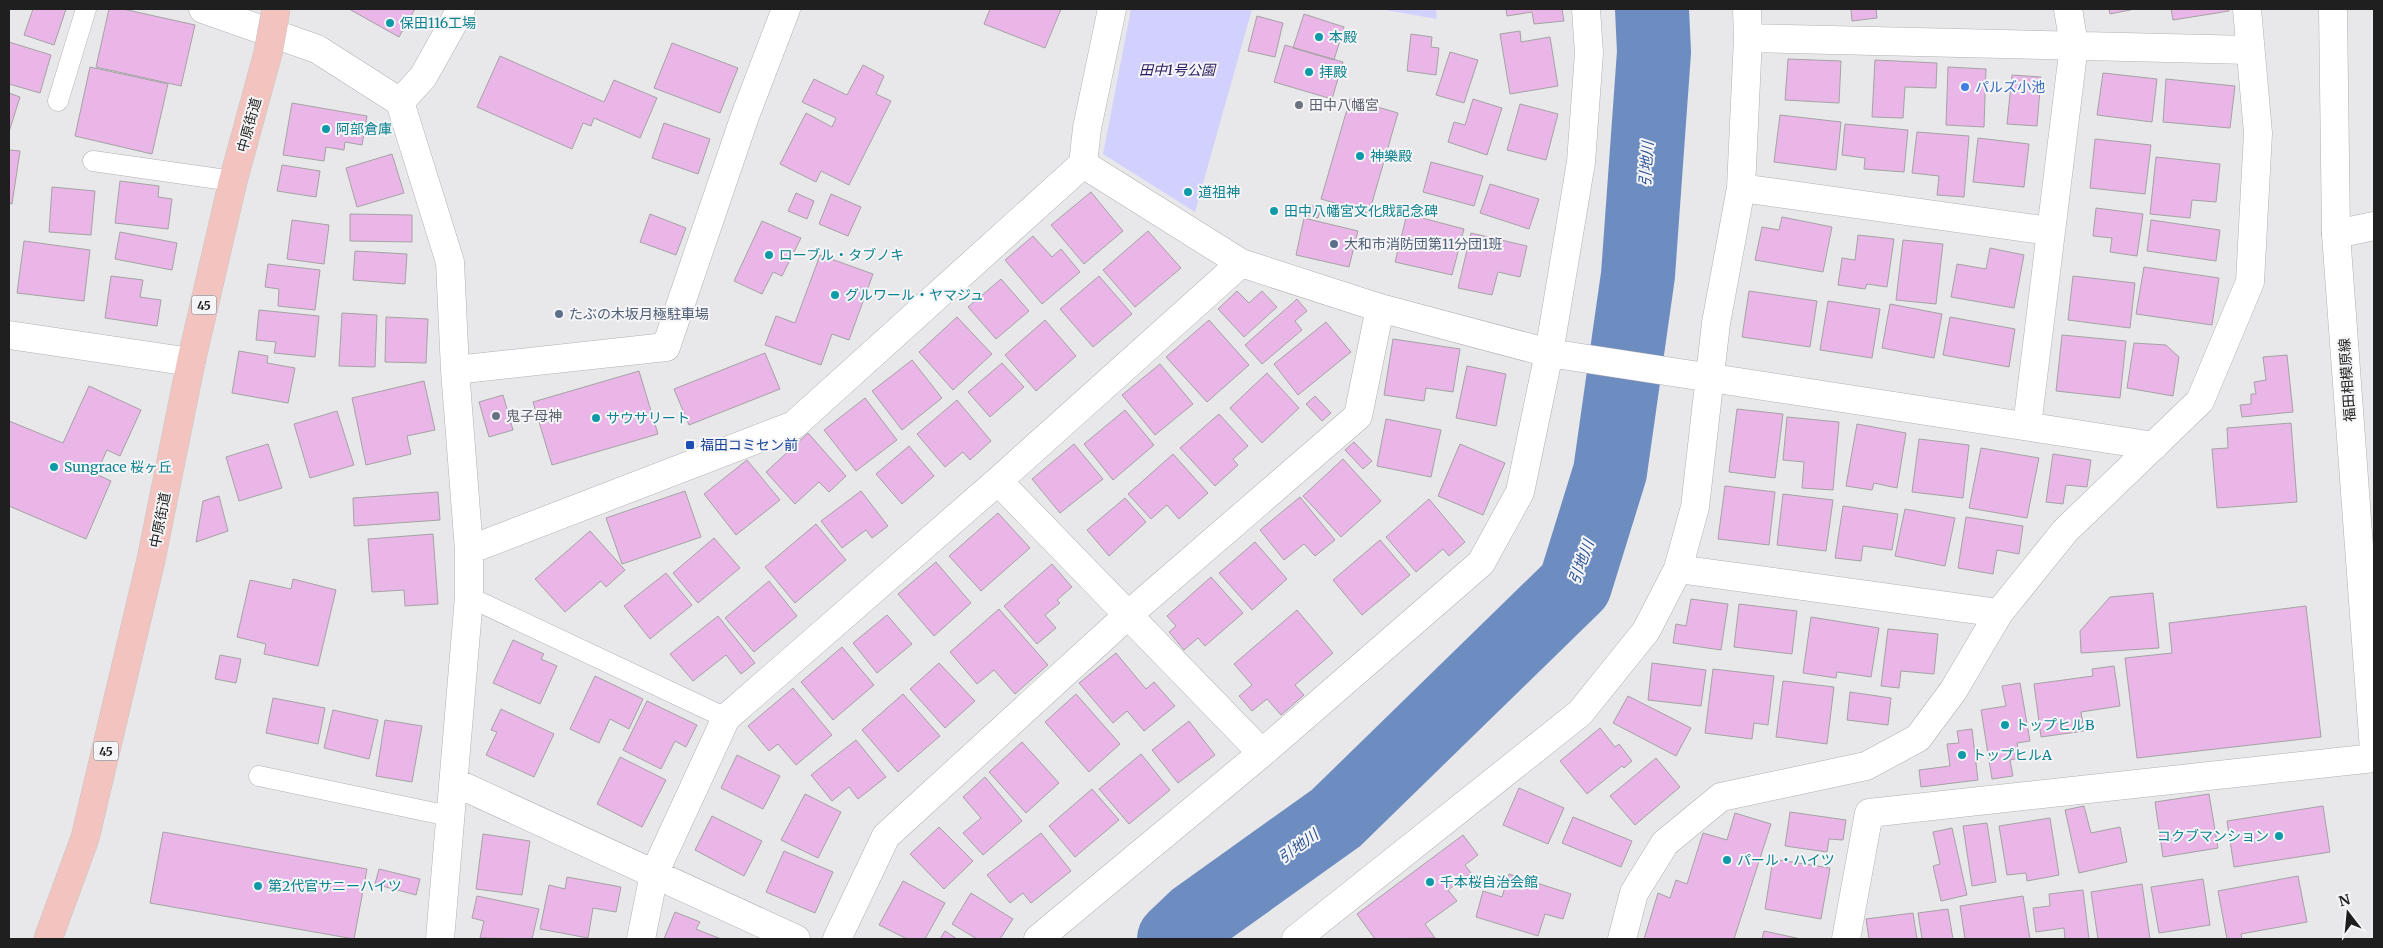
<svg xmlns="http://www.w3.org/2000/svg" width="2383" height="948" font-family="Merriweather,'Noto Sans JP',serif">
  <rect width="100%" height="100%" fill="#e8e8ea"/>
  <path fill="#d2d1fe" d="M1131 9H1252L1195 212 1103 154Z
    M1380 9H1436L1437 19Z"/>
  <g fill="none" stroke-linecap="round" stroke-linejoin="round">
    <path stroke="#6d8dc1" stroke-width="74" d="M1174 939 1196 918 1336 818 1575 585 1610 472 1638 275 1654 52 1652 9"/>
  </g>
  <path fill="#e9b6e7" stroke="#a4a3a4" d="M33 9H66L54 45 24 35Z
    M109 9H123L195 25 181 86 96 67Z
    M349 9H415L399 37Z
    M990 9H1061L1045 48 984 24Z
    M1506 9H1562L1564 21 1534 24 1532 12 1507 16Z
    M1851 9H1876L1877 18 1852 21Z
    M2109 9H2135L2110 14Z
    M2171 9H2229V11L2173 20Z
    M1304 14 1344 27 1334 60 1293 48Z
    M1257 16 1283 23 1275 57 1248 51Z
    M1520 31 1521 42 1550 37 1558 86 1510 94 1500 34Z
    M1411 34 1432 37 1431 47 1439 48 1436 75 1407 71Z
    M9 42 51 55 40 93 9 84Z
    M672 43 738 68 720 113 654 88Z
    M1285 45 1343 62 1332 99 1274 82Z
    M1450 52 1478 60 1464 103 1436 95Z
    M500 56 604 102 614 80 657 98 640 138 594 118 591 126 583 123 572 149 477 107Z
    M1788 59 1841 61 1839 103 1785 100Z
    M1875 60 1937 63 1936 88 1905 87 1903 118 1872 117Z
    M863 65 884 76 876 94 891 101 849 185 821 171 816 182 780 164 806 113 832 127 836 118 802 102 814 79 847 95Z
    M90 67 168 84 152 154 75 136Z
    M1948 67 1986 69 1984 127 1946 125Z
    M2103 73 2157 79 2152 122 2097 115Z
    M2012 75 2041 77 2037 126 2007 124Z
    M2166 79 2235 86 2230 128 2163 122Z
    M9 93 20 97 9 132Z
    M1350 99 1398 113 1369 213 1321 199Z
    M1473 99 1502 108 1487 155 1448 142 1454 122 1465 125Z
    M292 103 367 116 362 145 345 142 344 150 326 147 324 161 283 155Z
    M1520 104 1558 114 1546 160 1507 150Z
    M1780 115 1841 122 1836 170 1774 162Z
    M664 123 710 139 698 174 652 158Z
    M1845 124 1908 130 1904 172 1864 169 1865 158 1842 155Z
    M1917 132 1969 136 1964 197 1937 195 1939 176 1912 173Z
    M1978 138 2029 144 2024 187 1973 182Z
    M2095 139 2151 145 2145 194 2090 188Z
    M9 150 20 151 12 204 9 203Z
    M392 154 404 193 357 207 346 168Z
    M2156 157 2220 164 2216 202 2192 200 2190 218 2150 214Z
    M1431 162 1483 176 1474 206 1423 192Z
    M282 165 320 171 316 197 277 191Z
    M120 181 159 186 158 197 172 199 168 229 115 223Z
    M1490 184 1539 199 1529 229 1480 213Z
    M52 187 95 191 91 235 49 232Z
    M1091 192 1123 231 1084 264 1051 225Z
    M796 193 814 201 807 219 788 211Z
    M831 194 861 207 848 236 819 224Z
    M1309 205 1321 208 1318 218 1306 215Z
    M2096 208 2143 214 2137 256 2110 252 2112 238 2093 236Z
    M350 214 412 215V242L350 241Z
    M650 214 686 228 676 255 640 242Z
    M1407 214 1464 229 1452 275 1395 262Z
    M1782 217 1832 227 1823 272 1755 260 1762 227 1779 230Z
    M1304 218 1358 231 1349 267 1296 255Z
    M292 220 329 225 324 264 287 259Z
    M2151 220 2220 230 2216 261 2147 251Z
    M762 221 801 238 782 276 773 272 762 294 734 281Z
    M1148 231 1181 268 1135 307 1103 270Z
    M120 232 177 243 172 270 115 259Z
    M1471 233 1527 246 1520 277 1498 272 1492 295 1458 288Z
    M1858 235 1894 239 1887 287 1867 284 1865 289 1838 285 1842 258 1855 260Z
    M1033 236 1052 257 1061 249 1080 272 1042 304 1005 260Z
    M1903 240 1943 244 1936 304 1896 300Z
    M24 241 90 250 84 301 17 293Z
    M1990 248 2024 255 2014 308 1951 297 1957 264 1986 269Z
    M355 251 407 254 405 284 353 280Z
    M820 255 873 274 849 340 832 334 821 365 765 345 776 316 795 323Z
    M268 264 320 270 315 310 278 306 279 289 265 287Z
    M2144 267 2219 278 2212 325 2136 314Z
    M111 276 143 280 140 297 161 300 157 326 105 318Z
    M1099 276 1132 314 1093 347 1060 309Z
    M2073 276 2135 283 2130 328 2068 320Z
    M1001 279 1029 311 996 339 968 307Z
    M1237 291 1249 303 1262 291 1277 307 1244 337 1218 309Z
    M1749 291 1817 301 1810 347 1742 337Z
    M1297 299 1307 311 1295 321 1302 330 1262 364 1245 345Z
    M1828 301 1880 309 1872 358 1820 350Z
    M1890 304 1942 314 1934 358 1882 348Z
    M259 310 319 316 315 357 274 353 276 342 256 340Z
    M342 313 377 315 375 367 339 366Z
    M386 317 428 319 426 363 385 362Z
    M957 317 992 354 953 390 919 352Z
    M1950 317 2015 329 2009 367 1943 355Z
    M1045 320 1076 356 1036 391 1005 355Z
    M1209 320 1249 365 1207 402 1166 357Z
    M1326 322 1351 352 1298 395 1274 364Z
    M2062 335 2126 341 2120 398 2056 391Z
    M1393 339 1460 349 1453 392 1426 388 1424 401 1384 395Z
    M2134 343 2166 345 2179 357 2173 396 2127 388Z
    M239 351 268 356 267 363 295 368 288 403 232 393Z
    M765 353 780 389 689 425 674 389Z
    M2287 355 2293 412 2242 417 2240 405 2251 404V394H2256L2254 382 2266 380 2263 357Z
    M912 360 942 398 902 430 872 391Z
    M1002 363 1024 387 990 417 968 392Z
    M1160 364 1193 404 1155 435 1122 395Z
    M1467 366 1506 374 1496 426 1456 418Z
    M639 371 658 434 552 465 533 402Z
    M1267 373 1299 408 1262 443 1230 408Z
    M424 381 435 430 407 436 411 454 366 465 352 398Z
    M89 386 141 410 120 456 107 450 102 461 96 474 111 481 86 539 9 506V421L63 443Z
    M503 395 513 430 489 437 479 402Z
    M1315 396 1331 413 1322 421 1306 404Z
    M865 398 897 440 856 471 824 430Z
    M957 400 991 441 970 460 963 452 945 467 917 434Z
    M1737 409 1783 414 1775 478 1729 472Z
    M1125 410 1154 445 1113 480 1084 444Z
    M337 411 354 465 310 478 294 424Z
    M1219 414 1248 446 1233 459 1238 465 1215 486 1180 448Z
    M1787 417 1839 422 1833 490 1802 488 1804 462 1783 460Z
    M1386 419 1441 430 1431 477 1377 466Z
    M2291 423 2297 502 2217 508 2212 449 2228 448 2227 428Z
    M1857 424 1906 433 1897 488 1874 483 1872 490 1846 486Z
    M808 433 846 476 829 492 819 482 795 504 766 472Z
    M1919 439 1969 445 1963 498 1912 492Z
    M1354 442 1372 461 1363 469 1345 450Z
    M268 444 282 488 239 501 226 457Z
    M1074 444 1103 479 1060 513 1032 479Z
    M1460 444 1505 463 1483 515 1438 496Z
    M909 446 934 476 902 504 876 474Z
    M1981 448 2039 458 2027 518 1969 508Z
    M1173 454 1208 493 1179 519 1167 505 1151 519 1128 494Z
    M2053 454 2091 460 2087 487 2066 485 2063 504 2046 502Z
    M1343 459 1381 501 1341 537 1303 496Z
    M747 460 780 500 736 535 704 494Z
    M1725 486 1775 492 1769 545 1718 539Z
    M685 491 701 537 622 564 606 518Z
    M861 491 888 526 872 538 866 530 842 548 821 521Z
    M438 492 440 520 354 526 353 498Z
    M1783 494 1833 500 1826 551 1777 545Z
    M219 496 228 531 196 542 203 501Z
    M1300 497 1335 540 1315 556 1304 544 1284 560 1260 530Z
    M1125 498 1146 522 1109 556 1087 530Z
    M1429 499 1465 542 1449 556 1443 549 1416 572 1386 537Z
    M1843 506 1898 514 1892 550 1863 546 1861 561 1835 558Z
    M1905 509 1955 518 1945 566 1895 556Z
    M998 513 1030 548 981 591 949 556Z
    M1966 517 2023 526 2019 554 1997 550 1993 574 1958 568Z
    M816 524 846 560 795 603 765 567Z
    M590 531 625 570 606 587 601 581 565 612 535 579Z
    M433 534 438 604 405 606 404 590 372 592 368 539Z
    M714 538 740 568 698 603 673 573Z
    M1380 540 1410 575 1362 615 1333 580Z
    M1255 542 1287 579 1252 610 1219 573Z
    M936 562 971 603 934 636 898 594Z
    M1052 564 1072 587 1057 600 1060 603 1045 615 1056 628 1037 644 1004 606Z
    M666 573 692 605 650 639 624 606Z
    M1211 577 1243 613 1205 646 1198 638 1184 650 1169 632 1176 626 1167 616Z
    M293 579 336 590 318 666 264 654 266 644 237 637 250 580 291 589Z
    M769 581 797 616 754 652 725 618Z
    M2153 593 2159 648 2081 653 2080 631 2110 597Z
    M1691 599 1728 604 1721 650 1673 643 1676 624 1686 626Z
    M1739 604 1797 611 1792 654 1734 647Z
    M2306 606 2321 737 2137 758 2125 658 2172 653 2169 623Z
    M999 609 1048 665 1015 694 994 670 977 684 950 652Z
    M1297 610 1333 653 1295 685 1304 695 1281 715 1267 699 1252 711 1239 696 1252 685 1234 664Z
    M887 615 912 644 877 673 853 643Z
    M718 616 755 663 741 674 726 655 693 681 670 654Z
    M1811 617 1879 628 1871 677 1837 672 1836 678 1803 673Z
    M1888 629 1938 634 1934 674 1901 671 1899 688 1881 686Z
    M513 640 544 654 541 659 557 666 540 704 493 683Z
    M842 647 874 685 833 720 801 682Z
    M1116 653 1146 689 1154 682 1175 706 1144 731 1127 711 1113 723 1079 683Z
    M220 655 241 659 236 683 215 679Z
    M939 663 975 701 945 728 910 689Z
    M1652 663 1706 670 1701 706 1648 700Z
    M2114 666 2120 706 2081 712 2084 731 2041 737 2034 684 2093 676 2092 669Z
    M1713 669 1774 676 1768 725 1754 723 1752 739 1705 733Z
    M595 676 643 699 629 729 610 719 599 743 570 729Z
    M1783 681 1834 687 1827 744 1776 737Z
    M2020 683 2030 741 2017 743 2020 758 2010 760 2013 776 1992 779 1981 710 2006 706 2002 686Z
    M793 688 832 735 796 765 778 744 769 751 748 726Z
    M1850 692 1891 698 1888 725 1847 720Z
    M903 694 940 736 898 772 862 730Z
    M1076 694 1120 744 1089 772 1045 722Z
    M1628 696 1691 728 1676 756 1613 723Z
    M273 698 325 708 318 744 266 733Z
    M647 701 697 725 686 747 675 741 661 769 623 750Z
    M501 709 554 734 534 777 486 755 497 732 491 730Z
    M333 710 378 720 369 759 324 748Z
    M385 720 422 726 412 782 376 776Z
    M1189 721 1215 755 1178 783 1152 750Z
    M1600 728 1615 747 1619 744 1632 761 1624 768 1622 766 1587 794 1560 761Z
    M1972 729 1978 780 1921 787 1919 770 1950 766 1947 744 1959 743 1957 731Z
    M856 740 886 777 858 799 849 787 832 801 811 775Z
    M1022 742 1059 783 1026 813 989 772Z
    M1141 754 1170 790 1129 824 1099 789Z
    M737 755 780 776 763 809 721 788Z
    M620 757 666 780 642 827 597 804Z
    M1656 758 1680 787 1635 825 1610 796Z
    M985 777 1022 821 983 855 963 833 981 818 963 797Z
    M1519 788 1564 808 1548 844 1503 825Z
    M1092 789 1119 820 1075 857 1049 826Z
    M805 794 841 812 818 858 781 840Z
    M2209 794 2218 848 2163 857 2155 802Z
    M2084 806 2091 833 2120 827 2127 862 2079 873 2065 810Z
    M2323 806 2330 852 2234 867 2227 821Z
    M1790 812 1846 820 1843 840 1829 839 1827 852 1785 846Z
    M1735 813 1771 824 1734 939H1644L1658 893 1670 898 1676 880 1687 884 1703 833 1727 840Z
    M712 816 762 841 744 876 695 850Z
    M1573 817 1632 841 1621 867 1562 843Z
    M2050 818 2059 875 2027 881 2026 873 2007 875 1999 826Z
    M1987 823 1996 882 1972 886 1963 826Z
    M939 827 973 861 944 889 910 854Z
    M1952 828 1967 895 1941 901 1933 866 1940 864 1933 832Z
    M163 832 367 869 354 939 150 903Z
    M1041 833 1071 871 1031 903 1023 893 1010 903 987 875Z
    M483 834 530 841 522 895 476 889Z
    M1463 835 1478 855 1465 865 1471 873 1448 890 1457 901 1425 924 1435 938 1375 939 1357 914Z
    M784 851 833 872 815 913 766 892Z
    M1773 859 1830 868 1821 919 1765 909Z
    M379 869 420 879 416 895 375 884Z
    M1509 874 1571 894 1563 919 1545 914 1538 936 1476 917 1483 891 1502 897Z
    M2298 876 2307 922 2241 934 2242 939H2227L2218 891Z
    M567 877 621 887 616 912 593 908 588 938 540 929 549 885 565 889Z
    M2203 879 2210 925 2159 933 2151 887Z
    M903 881 945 903 925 939H907L879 925Z
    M2142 884 2150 939H2098L2091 892Z
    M2083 890 2089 939H2065L2064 928 2036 932 2033 908 2050 906 2049 894Z
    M971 893 1013 919 1000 939H977L952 924Z
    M477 896 539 909 532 939 480 938 484 921 472 918Z
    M2023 896 2030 939H1965L1960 906Z
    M1948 909 1953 939H1922L1918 913Z
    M675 912 700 922 696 929 721 939H664Z
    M1913 913 1917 939H1869L1866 919Z
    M945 931 957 939H940Z
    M1764 931 1801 939H1762Z"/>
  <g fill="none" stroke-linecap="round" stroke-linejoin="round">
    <g stroke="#b1b1b3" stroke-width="21">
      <path id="service" d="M58 101 86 9
        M93 161 233 181
        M469 597 726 718
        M259 776 449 816"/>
    </g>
    <g stroke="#b1b1b3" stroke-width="29">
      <path id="minor" d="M203 9 317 49 400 102 450 262 455 370 469 550V597L440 939
        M1748 38 2250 50
        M400 102 423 77 461 9
        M1083 164 1241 263 1380 308 1549 353 2154 446
        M1741 188 2050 231
        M2336 234 2374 226
        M9 335 191 362
        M455 370 666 347 745 116 786 9
        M2027 426 2074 45 2068 9
        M998 481 1262 753
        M469 550 794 425 1083 164 1087 128 1112 9
        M1678 569 1999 613
        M454 782 796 939
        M641 939 654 874 726 718 998 481 1241 263
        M837 939 886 836 1128 615 1358 416 1380 308
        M1038 939 1262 753 1481 563 1520 492 1549 353 1581 162 1589 53 1586 9
        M1296 939 1580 713 1646 631 1678 569 1695 507 1716 323 1741 188 1748 38 1747 9
        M1622 939 1634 893 1665 843 1721 797 1866 766 1918 738 1953 691 1999 613 2065 531 2200 401 2250 282 2258 133 2247 9
        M1846 939 1869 813 2374 758"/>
    </g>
    <g stroke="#b1b1b3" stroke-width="29">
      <path id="tertiary" d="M2333 9 2336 234 2374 750"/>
    </g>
    <g stroke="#c5c5c5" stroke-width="29">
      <path id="primary" d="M48 939 85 838 151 560 191 362 233 181 268 53"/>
    </g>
    <use href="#service" stroke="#fff" stroke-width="20"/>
    <use href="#minor" stroke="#fff" stroke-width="28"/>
    <use href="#tertiary" stroke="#fff" stroke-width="28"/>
    <use href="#primary" stroke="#f3c4bf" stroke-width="28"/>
    <g stroke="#c5c5c5" stroke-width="29" stroke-linecap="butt">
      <path id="primary-bridge" d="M268 53 276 9"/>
    </g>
    <use href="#primary-bridge" stroke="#f3c4bf" stroke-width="28"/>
  </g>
  <g fill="#0f9aa8" stroke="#f5f5f7" stroke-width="2">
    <circle cx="390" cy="23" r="5"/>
    <circle cx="1319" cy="37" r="5"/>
    <circle cx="1309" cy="72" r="5"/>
    <circle cx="326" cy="129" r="5"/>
    <circle cx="1360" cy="156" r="5"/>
    <circle cx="1188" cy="192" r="5"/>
    <circle cx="1274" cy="211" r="5"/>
    <circle cx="769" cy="255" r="5"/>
    <circle cx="835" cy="295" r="5"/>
    <circle cx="596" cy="418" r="5"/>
    <circle cx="54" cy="467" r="5"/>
    <circle cx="2005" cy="725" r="5"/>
    <circle cx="1962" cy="755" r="5"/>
    <circle cx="2279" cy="836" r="5"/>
    <circle cx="1727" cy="860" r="5"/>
    <circle cx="1430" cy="882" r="5"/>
    <circle cx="258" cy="886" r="5"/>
  </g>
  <circle fill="#3f7fe0" stroke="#f5f5f7" stroke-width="2" cx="1965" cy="87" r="5"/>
  <g fill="#6b7280" stroke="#f5f5f7" stroke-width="2">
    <circle cx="1299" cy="105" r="5"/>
    <circle cx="496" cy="416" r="5"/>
  </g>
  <g fill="#5c6f8a" stroke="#f5f5f7" stroke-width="2">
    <circle cx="1334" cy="244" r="5"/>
    <circle cx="559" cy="314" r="5"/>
  </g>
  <rect fill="#1a4fb4" stroke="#f5f5f7" stroke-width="2" x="685" y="440" width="10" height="10" rx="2.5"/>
  <g text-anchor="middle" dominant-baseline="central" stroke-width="4" stroke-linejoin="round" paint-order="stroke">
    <g fill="#f5f5f7" stroke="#5f5f60" stroke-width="1">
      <rect x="191.5" y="295.5" width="25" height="19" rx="4"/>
      <rect x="93.5" y="741.5" width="25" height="19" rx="4"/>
    </g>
    <g font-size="12" font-weight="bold" fill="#1f1f1f">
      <text x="204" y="305">45</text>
      <text x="106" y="751">45</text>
    </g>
    <g font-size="14" fill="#0d838f" stroke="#f5f5f7" text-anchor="start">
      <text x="400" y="23">保田116工場</text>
      <text x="1329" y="37">本殿</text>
      <text x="1319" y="72">拝殿</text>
      <text x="336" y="129">阿部倉庫</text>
      <text x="1370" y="156">神樂殿</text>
      <text x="1198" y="192">道祖神</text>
      <text x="1284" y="211">田中八幡宮文化戝記念碑</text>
      <text x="779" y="255">ローブル・タブノキ</text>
      <text x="845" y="295">グルワール・ヤマジュ</text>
      <text x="606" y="418">サウサリート</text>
      <text x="64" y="467">Sungrace 桜ヶ丘</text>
      <text x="2015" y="725">トップヒルB</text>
      <text x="1972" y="755">トップヒルA</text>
      <text x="2269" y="836" text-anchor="end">コクブマンション</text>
      <text x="1737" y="860">パール・ハイツ</text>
      <text x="1440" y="882">千本桜自治会館</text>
      <text x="268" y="886">第2代官サニーハイツ</text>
    </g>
    <g font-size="14" font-style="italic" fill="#29195f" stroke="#f5f5f7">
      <text x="1177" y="70">田中1号公園</text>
    </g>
    <g font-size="14" fill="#366cbe" stroke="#f5f5f7" text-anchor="start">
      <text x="1975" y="87">パルズ小池</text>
    </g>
    <g font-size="14" fill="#5b616d" stroke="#f5f5f7" text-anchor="start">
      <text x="1309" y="105">田中八幡宮</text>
      <text x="506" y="416">鬼子母神</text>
    </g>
    <g font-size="14" fill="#1f1f1f" stroke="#f5f5f7">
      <text transform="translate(249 125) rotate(-75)">中原街道</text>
      <text transform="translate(2347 380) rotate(-94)">福田相模原線</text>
      <text transform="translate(160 520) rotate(-79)">中原街道</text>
    </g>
    <g font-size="14" fill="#4e5e75" stroke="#f5f5f7" text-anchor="start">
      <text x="1344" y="244">大和市消防団第11分団1班</text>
      <text x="569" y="314">たぶの木坂月極駐車場</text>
    </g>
    <g font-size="14" fill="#164399" stroke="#f5f5f7" text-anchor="start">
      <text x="700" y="445">福田コミセン前</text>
    </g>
    <g font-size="15" font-style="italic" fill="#2a5294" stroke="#f5f5f7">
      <text transform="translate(1646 164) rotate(-86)">引地川</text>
      <text transform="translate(1581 562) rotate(-70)">引地川</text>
      <text transform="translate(1298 846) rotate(-36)">引地川</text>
    </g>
  </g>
  <rect width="2383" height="948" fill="none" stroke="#1f1f1f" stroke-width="20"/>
  <g transform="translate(2348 913) rotate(344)" stroke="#f5f5f7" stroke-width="4" paint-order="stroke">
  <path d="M0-4L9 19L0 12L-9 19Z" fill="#1f1f1f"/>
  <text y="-8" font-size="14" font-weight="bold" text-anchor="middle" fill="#1f1f1f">N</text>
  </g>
</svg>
